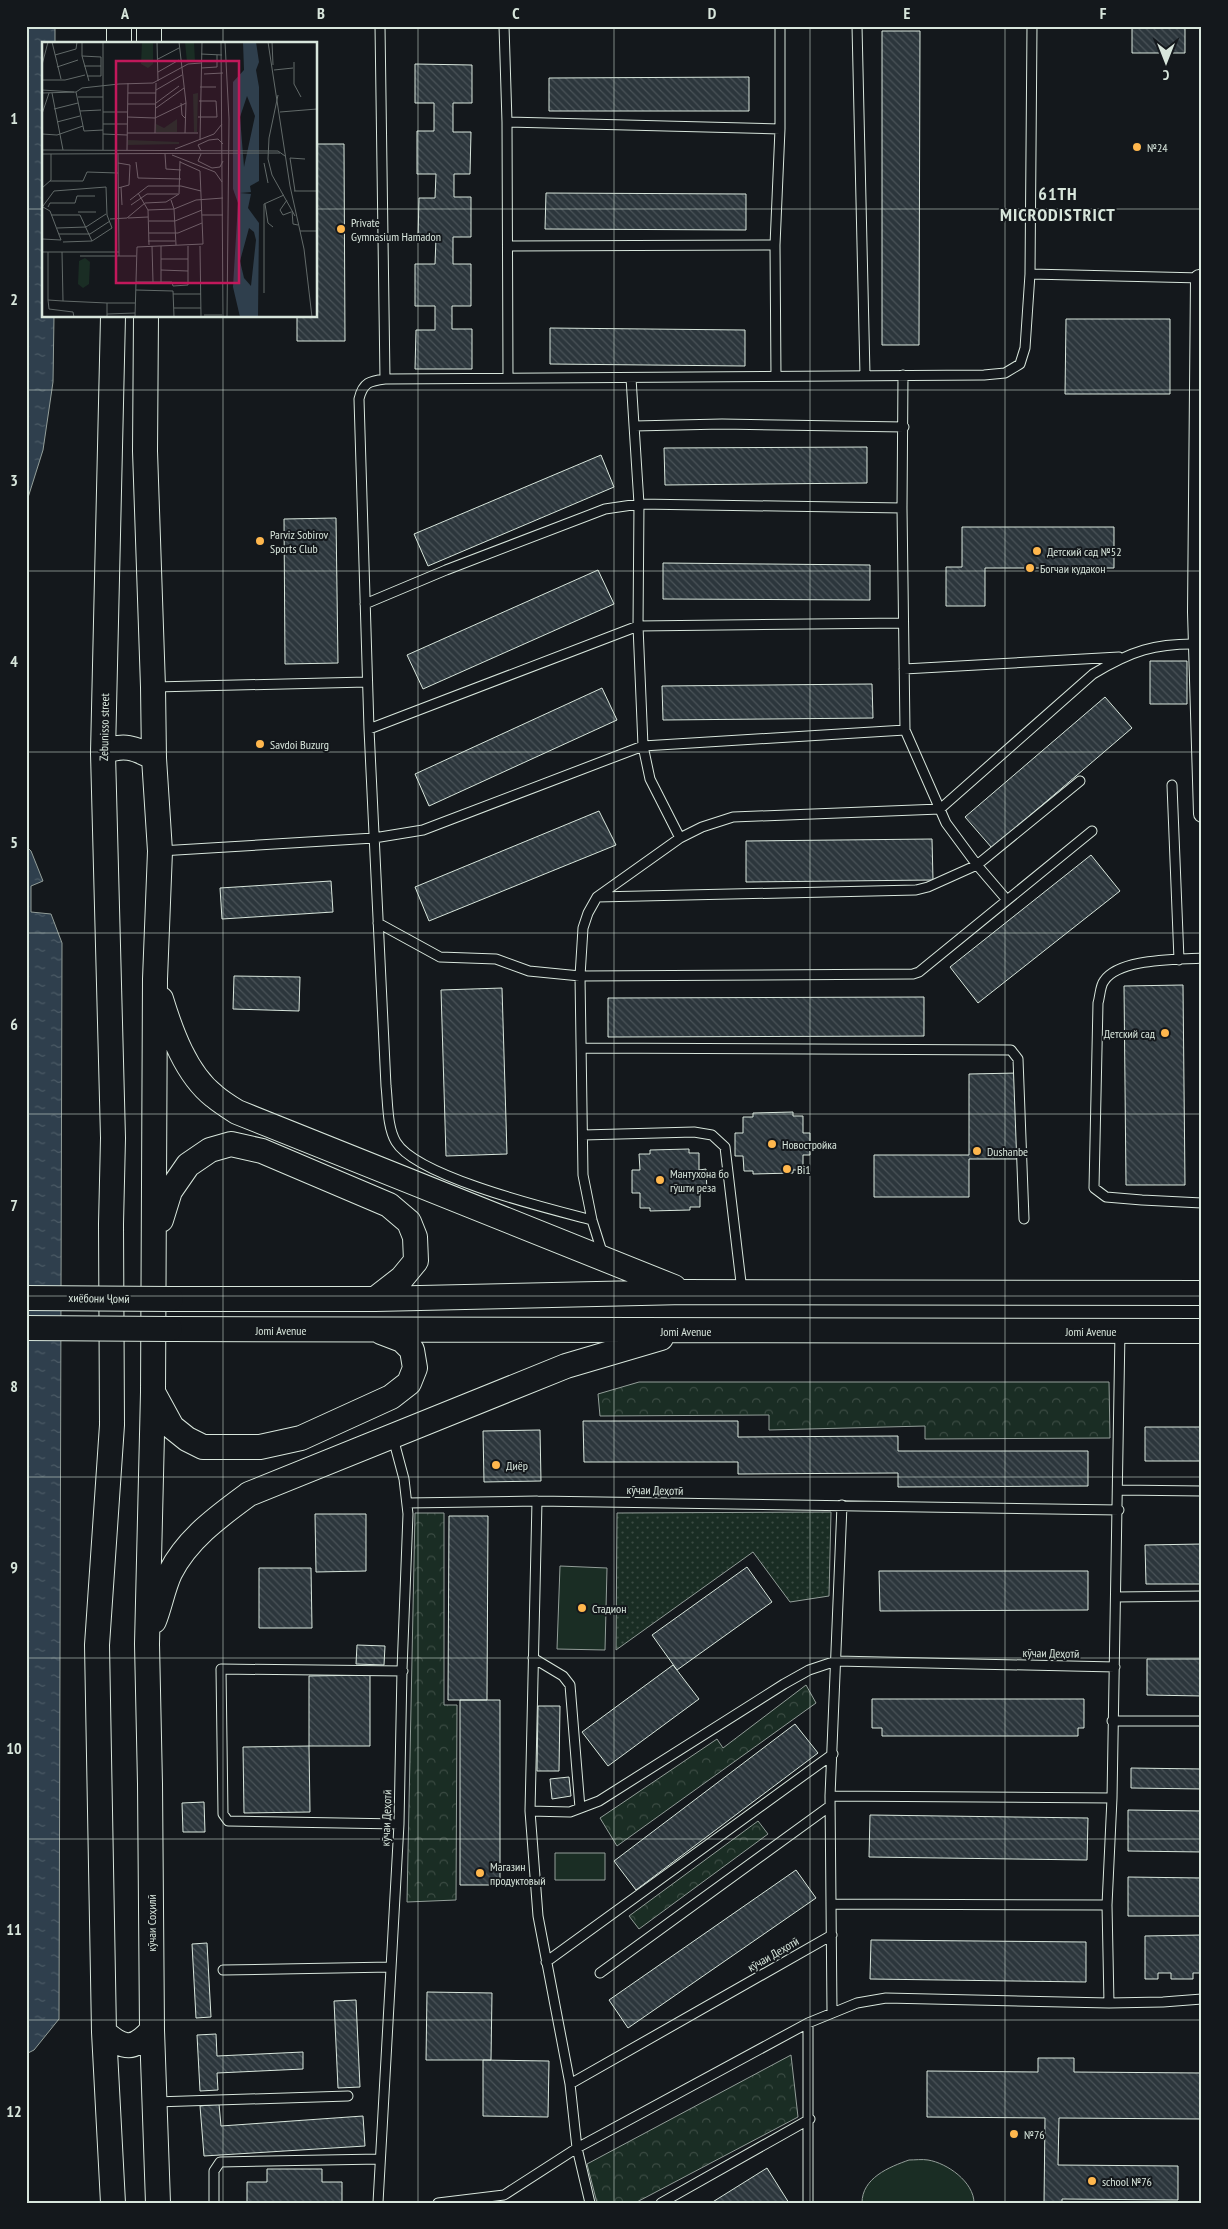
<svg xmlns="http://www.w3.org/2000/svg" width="1228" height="2229" font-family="'PT Sans Narrow',sans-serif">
  <defs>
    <pattern id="forest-crowns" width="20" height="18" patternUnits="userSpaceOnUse" patternTransform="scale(1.25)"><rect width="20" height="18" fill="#1a2d24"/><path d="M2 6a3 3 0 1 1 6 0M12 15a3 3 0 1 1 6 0" fill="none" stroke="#3b4b43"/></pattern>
    <pattern id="park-dots" width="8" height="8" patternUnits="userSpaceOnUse" patternTransform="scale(1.25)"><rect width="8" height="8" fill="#1a2d24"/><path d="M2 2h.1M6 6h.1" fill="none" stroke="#3b4b43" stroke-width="1.8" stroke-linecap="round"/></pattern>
    <pattern id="water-ripples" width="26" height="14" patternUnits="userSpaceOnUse" patternTransform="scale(1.25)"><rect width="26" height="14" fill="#2f3f4d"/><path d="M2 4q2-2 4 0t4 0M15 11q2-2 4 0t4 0" fill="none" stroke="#4c5b66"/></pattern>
    <pattern id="building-back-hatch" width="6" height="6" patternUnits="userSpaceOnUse" patternTransform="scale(1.25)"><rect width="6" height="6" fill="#2c363c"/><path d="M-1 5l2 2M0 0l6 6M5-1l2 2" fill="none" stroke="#4a5358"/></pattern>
  </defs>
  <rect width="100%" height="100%" fill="#14181c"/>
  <path fill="url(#forest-crowns)" stroke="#939e99" d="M639 1382H1109L1110 1438 925 1439V1426L769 1430V1415L600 1416 598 1394Z
    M415 1513H444V1705H457L456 1900 407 1902Z
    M806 1685 816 1703 617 1846 600 1818 717 1739 723 1748Z
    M758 1821 768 1834 639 1929 629 1916Z
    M791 2055 798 2117 635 2203H597L587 2164Z"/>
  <path fill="url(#park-dots)" stroke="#939e99" d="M831 1512 829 1596 790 1602 753 1552 616 1650 617 1513Z"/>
  <path fill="#1a2d24" stroke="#939e99" d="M560 1566 607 1568 605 1650 557 1649Z
    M555 1853H605V1880H555Z
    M909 2160C915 2160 922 2159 928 2160 947 2163 974 2182 974 2203H862C862 2178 889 2167 909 2160Z"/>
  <path fill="url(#water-ripples)" stroke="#939e99" d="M26 26H55V44H44V316H54L53 382 43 450 26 504Z
    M26 846 31 851 43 881 31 886V912L51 914 62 943 59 2019 34 2050 26 2054Z"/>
  <path fill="url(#building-back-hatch)" stroke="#d8e6dc" d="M1132 26H1185V53H1132Z
    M882 31H920L919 345H882Z
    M415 64 472 65V103H453V132H471L470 174H454V197H471V237H453V264H471V306H452V329H472V369H415L416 330H435V306H415V264H435L436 238H418L419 198H435L436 174H417V131H434V103H415Z
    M749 77V111H549V78Z
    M316 144H344L345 341H297V316H316Z
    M546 193 746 194V230L545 229Z
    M1066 319H1170V394H1065Z
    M550 328 745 330V366L550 364Z
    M867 447V483L665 485 664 448Z
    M601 455 614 487 428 566 414 534Z
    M336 518 338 663 285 664 284 519Z
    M962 527H1114V568H985V606H946V567H962Z
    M663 563 870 565V600L663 599Z
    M598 570 614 604 423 689 407 655Z
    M1150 661H1187V704H1150Z
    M872 684 873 718 663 720 662 686Z
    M602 688 617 720 429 806 415 774Z
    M1105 697 1132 728 992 848 965 817Z
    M599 811 616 845 429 921 415 887Z
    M932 839 933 880 746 882V841Z
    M1091 855 1120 891 978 1003 950 967Z
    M331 881 333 912 222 919 220 888Z
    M234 976 300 977 299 1011 233 1009Z
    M1183 985 1185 1185H1126L1124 986Z
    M502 988 507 1154 446 1156 441 990Z
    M924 997V1036L608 1037V998Z
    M1018 1073V1159H969V1197H874V1155H969V1074Z
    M793 1112V1116H803V1133H810V1155H803V1170H793V1173L753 1174V1171H744L743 1156H735V1133H743V1117H753V1113Z
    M689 1149V1153H699V1170L706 1169 707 1192H700V1207H690V1210L650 1211V1208H640V1193H632V1170H640L639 1154H650V1150Z
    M583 1421H738V1437L898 1436V1451H1088V1486L898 1487V1473L738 1474V1462H584Z
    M1145 1427H1202V1461H1145Z
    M540 1430 541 1481 484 1482 483 1431Z
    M315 1514H366V1571L316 1572Z
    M449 1516H488L487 1700H448Z
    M1202 1544V1584H1146L1145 1545Z
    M747 1567 772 1602 677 1670 652 1635Z
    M259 1568H311L312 1628H259Z
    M879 1571H1088V1610L880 1611Z
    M357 1645 385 1646 384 1665 356 1664Z
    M1147 1659H1202V1696L1147 1695Z
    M673 1665 699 1699 608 1766 582 1732Z
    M370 1675V1746H309V1676Z
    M872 1699H1084V1728H1078V1736H882V1728H872Z
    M460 1700H500V1885H460Z
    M538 1706H560L559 1771H537Z
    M795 1724 818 1753 636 1890 614 1861Z
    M309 1746 310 1812 244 1813 243 1747Z
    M1131 1768 1202 1769V1789L1131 1788Z
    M569 1777 571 1796 552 1799 550 1779Z
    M204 1802 205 1832H183L182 1803Z
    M1128 1810 1202 1811V1852L1128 1851Z
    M870 1815 1088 1818 1087 1860 869 1857Z
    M796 1870 816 1898 628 2028 609 2000Z
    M1128 1877 1202 1878V1916H1128Z
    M1202 1935V1973H1193V1979H1171V1973H1158V1979H1145V1936Z
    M871 1940 1086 1942V1982L870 1979Z
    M207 1943 211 2017 196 2018 192 1944Z
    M427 1992 492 1993 491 2060H426Z
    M356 2000 360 2087 338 2088 334 2001Z
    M216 2034 217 2056 303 2052V2069L217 2073 218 2090 200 2091 197 2035Z
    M1038 2058H1074V2072L1202 2073V2119L1059 2118 1058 2165 1178 2166V2200L1062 2199V2203H1044L1045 2118 927 2117V2071L1038 2072Z
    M483 2060 549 2061 548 2117 483 2116Z
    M219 2104 221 2126 363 2116 365 2146 204 2156 200 2106Z
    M767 2168 789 2203H711Z
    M267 2169H322V2182H342V2203H247V2182H267Z"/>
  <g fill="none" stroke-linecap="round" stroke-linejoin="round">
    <g stroke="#d8e6dc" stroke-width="11">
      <path id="service" d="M380 26 385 379
        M504 26 507 122 508 377
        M857 26 865 375
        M507 122 780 129
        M775 245 780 129V26
        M508 246 775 245 776 376
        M1030 274 1202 278
        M631 378 639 504 638 626 643 746 650 779 680 838
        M634 426 722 424 904 427
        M365 604 446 570 605 509 639 504 902 508
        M904 669 1119 657
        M155 687 367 682
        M369 729 638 626 903 623
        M905 730 946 823 977 865 1007 900
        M1172 785 1179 960
        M160 851 374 838 423 830 643 746 905 730 902 508 903 375
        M597 897 916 890 928 887 977 865 1080 781
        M378 923 440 957 496 959 529 971 580 976 913 974 919 972 1092 831
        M1202 958C1177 960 1119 958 1104 981 1100 986 1100 997 1098 1003L1094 1188 1106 1197 1142 1200 1202 1203
        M581 1048 1011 1050 1018 1059 1024 1219
        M583 1135 694 1132 712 1135 725 1147 742 1291
        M592 1220C550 1209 417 1177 396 1142 387 1127 388 1103 386 1086L369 729 359 399C363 382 370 381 385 379L984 375 1005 373 1020 364 1025 348 1030 274 1032 26
        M603 1255 592 1220 583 1175 580 976 583 928 588 913 597 897 680 838 702 827 733 817 940 809 1093 674C1131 651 1155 643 1199 644
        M1119 1490 1202 1491
        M537 1501 530 1811 538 1916 570 2084 577 2148 590 2203
        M407 1503 537 1501 1119 1510
        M1116 1597 1202 1596
        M533 1658 563 1676 570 1685 580 1808
        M1112 1721H1202
        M830 1796 1112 1798
        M530 1811 570 1812 599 1801 784 1684 809 1670 836 1661 1115 1667
        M399 1824 228 1821 223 1814 221 1669 403 1671
        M832 1904 1107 1905
        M546 1962 833 1754
        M223 1970 391 1967
        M600 1973 830 1806
        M1109 2003 1107 1905 1112 1798 1120 1331
        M832 2011 830 1796 842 1505
        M808 2023V2203
        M570 2084 832 1935
        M155 2102 348 2096
        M214 2203V2171L220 2162 380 2159
        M378 2203 399 1824 402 1670 408 1514 404 1479 393 1438
        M438 2203 504 2195 577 2148 808 2023 857 2003 886 1998 1109 2003 1163 2002 1202 1999
        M661 2203 810 2119"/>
    </g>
    <g stroke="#d8e6dc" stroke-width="18">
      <path id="minor" d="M1199 278 1196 612 1202 814"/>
    </g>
    <g stroke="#d8e6dc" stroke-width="26">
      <path id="secondary" d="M119 44V26
        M149 44V26
        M113 316 103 753 113 1138 111 1224 112 1425 97 1645 104 2032 113 2203
        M146 316 145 451 153 687 154 758 160 851 155 979 153 1392 147 1644 150 1784 152 2030 158 2203
        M103 753C122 743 136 748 154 758
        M161 999C171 1032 186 1074 214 1096 221 1102 229 1107 237 1112L674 1287
        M161 1220 170 1191 188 1165 210 1150 231 1144 262 1151 389 1205 409 1222 415 1237 416 1261 402 1278 375 1299
        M171 1299H375L685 1292 1202 1293
        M170 1329 1202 1331
        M154 1394 172 1427 187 1439 203 1447H260L301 1438 391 1397 409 1383 415 1368 412 1350 402 1340 381 1332
        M154 1621C160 1606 163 1588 170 1573 187 1539 219 1516 249 1494L566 1366 661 1338
        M104 2032C124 2050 134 2050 152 2030"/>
    </g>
    <use href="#service" stroke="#14181c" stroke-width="9"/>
    <use href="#minor" stroke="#14181c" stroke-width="16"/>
    <use href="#secondary" stroke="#14181c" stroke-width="24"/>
    <g stroke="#d8e6dc" stroke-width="26" stroke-linecap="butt">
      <path id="secondary-bridge" d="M26 1298 171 1299
        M26 1328 170 1329"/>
    </g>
    <use href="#secondary-bridge" stroke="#14181c" stroke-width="24"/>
  </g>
  <path fill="none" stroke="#d8e6dc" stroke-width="1" stroke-opacity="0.55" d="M223 26V44M418 26V2203M614 26V2203M810 26V2203M1005 26V2203M26 209H44M316 209H1202M223 316V2203M26 390H1202M26 571H1202M26 752H1202M26 933H1202M26 1114H1202M26 1296H1202M26 1477H1202M26 1658H1202M26 1839H1202M26 2020H1202"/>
  <g fill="#ffb74d" stroke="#14181c" stroke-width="2">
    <circle cx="1137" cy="147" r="5"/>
    <circle cx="341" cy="229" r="5"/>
    <circle cx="260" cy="541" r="5"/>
    <circle cx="1037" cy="551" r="5"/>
    <circle cx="1030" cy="568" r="5"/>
    <circle cx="260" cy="744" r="5"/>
    <circle cx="1165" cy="1033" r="5"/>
    <circle cx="772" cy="1144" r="5"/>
    <circle cx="977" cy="1151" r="5"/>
    <circle cx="787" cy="1169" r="5"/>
    <circle cx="660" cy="1180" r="5"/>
    <circle cx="496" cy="1465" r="5"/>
    <circle cx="582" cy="1608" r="5"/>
    <circle cx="480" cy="1873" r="5"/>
    <circle cx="1014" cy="2134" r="5"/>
    <circle cx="1092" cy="2181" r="5"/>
  </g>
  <g text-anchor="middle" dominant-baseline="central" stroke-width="4" stroke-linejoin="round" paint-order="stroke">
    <g font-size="12" fill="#d8e6dc" stroke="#14181c" text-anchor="start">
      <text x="1147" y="147">№24</text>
      <text x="351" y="222">Private<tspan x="351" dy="14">Gymnasium Hamadon</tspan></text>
      <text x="270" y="534">Parviz Sobirov<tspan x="270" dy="14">Sports Club</tspan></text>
      <text x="1047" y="551">Детский сад №52</text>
      <text x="1040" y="568">Богчаи кудакон</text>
      <text x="270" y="744">Savdoi Buzurg</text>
      <text x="1155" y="1033" text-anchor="end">Детский сад</text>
      <text x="782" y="1144">Новостройка</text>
      <text x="987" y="1151">Dushanbe</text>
      <text x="797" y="1169">Bi1</text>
      <text x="670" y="1173">Мантухона бо<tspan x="670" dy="14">гӯшти реза</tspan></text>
      <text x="506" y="1465">Диёр</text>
      <text x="592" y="1608">Стадион</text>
      <text x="490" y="1866">Магазин<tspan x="490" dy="14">продуктовый</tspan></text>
      <text x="1024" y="2134">№76</text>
      <text x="1102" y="2181">school №76</text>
    </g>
    <g font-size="12" fill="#d8e6dc" stroke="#14181c">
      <text transform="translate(104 727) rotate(-89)">Zebunisso street</text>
      <text transform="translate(99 1298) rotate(1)">хиёбони Ҷомӣ</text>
      <text x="281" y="1330">Jomi Avenue</text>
      <text x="686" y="1331">Jomi Avenue</text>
      <text x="1091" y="1331">Jomi Avenue</text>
      <text transform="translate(655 1490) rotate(1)">кӯчаи Деҳотӣ</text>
      <text transform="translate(1051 1653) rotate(1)">кӯчаи Деҳотӣ</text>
      <text transform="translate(386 1818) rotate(-88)">кӯчаи Деҳотӣ</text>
      <text transform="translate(151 1923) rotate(-90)">кӯчаи Соҳилӣ</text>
      <text transform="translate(773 1954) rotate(-30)">кӯчаи Деҳотӣ</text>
    </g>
    <g font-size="18" font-weight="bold" letter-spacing="1" fill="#d8e6dc" stroke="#14181c">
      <text x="1058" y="193">61TH<tspan x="1058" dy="21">MICRODISTRICT</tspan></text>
    </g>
  </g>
  <g transform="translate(42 42)">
    <rect width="275" height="275" fill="#14181c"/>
    <path d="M143 0H152L153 20H145ZM156 51 155 90H152L151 52ZM86 98 137 100V102L86 103Z" fill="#1a2d24"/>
    <path d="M135 77V90H114V82L122 86Z" fill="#1a2d24"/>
    <path d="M100 0H111V22L106 26 99 22ZM43 216 48 220 47 242 41 246 36 242 37 219Z" fill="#1a2d24"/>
    <path d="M201 0H214L217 20 214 28 217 45V139L208 144 209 150 198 151 209 152 206 166 217 181 216 275H198L191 245 196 161 191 147V40L202 28ZM205 54 213 74 202 125 198 75ZM207 186 212 190 214 198 209 244 202 236 198 219Z" fill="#2f3f4d" fill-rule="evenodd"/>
    <path fill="none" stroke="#626a69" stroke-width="1" d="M10 0 19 37M40 0V14L59 15V34H45M61 0V108M115 0 116 39M137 0 144 61 143 91M179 0 181 275M183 0 187 77 185 275M226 0 248 144 262 207 270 275M230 0 231 23M159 12 180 13M13 13 34 7 35 0M40 14 47 39M116 17 137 6M252 20V42L259 55M0 23 6 0M42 24H59M15 25 36 18M159 26 175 25V13M232 28 251 26M116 30 137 18M162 32 181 31M0 38H23L43 33M158 45H174M0 48 32 50M114 48 140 33M34 50 40 46 77 42 111 41 146 22 159 21M0 51 34 50 41 84 15 93 0 92M10 51 21 108M86 51H114M236 53 227 96 226 117 230 133 253 174M36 55H61M114 61 137 44M139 61 140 73 143 76M86 62H114M114 66 142 46M12 67 36 61M38 69 59 68M61 70H86M238 70 275 67M0 72 7 51M85 75 113 76 144 61M156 75H175L174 59H157M15 80 38 74M61 82H85M41 84 42 89 61 88M85 91H156M113 91 114 41M61 92 85 93M158 98 160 0M133 107 172 92 180 82M0 108 236 109 243 114M85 108 86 41M159 109 156 103 167 98 176 97 181 102M0 112 238 111M76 112 77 214M123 112 124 127 139 128M159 112 156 119 170 126 178 125 181 119M130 113 173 130 180 140M94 120 96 136 139 137M76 121 88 123 87 143 76 146M222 121 226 141M8 139H41L45 130 76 131M79 145 80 163M0 146 9 138V112M252 149H275M253 149 248 116 263 117M96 151 106 168M88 158 106 144H139L159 149M129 158 132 167 134 203M245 158 238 168 241 173 249 170M223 162 226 181 231 185M89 163 105 152H136M1 164 12 149 64 145 65 173 70 186 50 199 21 200M6 165 8 161H33L35 154H53M250 169 251 182 256 183M36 170H54M9 173H38L50 199M160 173H181M86 176 106 175M68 177 85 176 103 161 124 160 137 152 138 119M107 179H133L160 168M15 186 44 185 64 172M258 189H275M107 191H136L160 181M17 192H48L68 179M0 197 19 198 8 169 1 165M106 199H133M107 203 106 168 132 167 154 158 181 156M110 204 111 240H130L131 244 146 243V204M119 204V217H146M158 204 159 275M0 210H77M6 210V258L21 259M20 210 21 259 65 261M38 214H94M119 228 146 229M94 240H111M119 240V217M94 248 131 249 132 275M222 251V162L242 153M131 252H159M6 258 7 267 31 270 32 275M132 266H159M65 272V261H93M162 273H180M65 275V272L93 271M93 275 95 205 161 202 158 129 138 120"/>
    <path fill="#c2185b" fill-opacity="0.15" stroke="#c2185b" stroke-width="2.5" d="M74 19H197V241H74Z"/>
    <rect width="275" height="275" fill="none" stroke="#d8e6dc" stroke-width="2.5"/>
  </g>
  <rect width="1228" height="2229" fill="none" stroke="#14181c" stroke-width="55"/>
  <g transform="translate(1166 62) rotate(180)" stroke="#14181c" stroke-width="4" paint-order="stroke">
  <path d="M0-4L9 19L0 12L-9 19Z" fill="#d8e6dc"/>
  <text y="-8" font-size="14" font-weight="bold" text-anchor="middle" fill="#d8e6dc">С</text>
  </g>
  <rect x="28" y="28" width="1172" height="2174" fill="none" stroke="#d8e6dc" stroke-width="2"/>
  <g font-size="16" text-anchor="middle" font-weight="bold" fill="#d8e6dc">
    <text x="125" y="19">A</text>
    <text x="321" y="19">B</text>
    <text x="516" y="19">C</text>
    <text x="712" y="19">D</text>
    <text x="907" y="19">E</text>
    <text x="1103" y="19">F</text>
    <text x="14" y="124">1</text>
    <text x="14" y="305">2</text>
    <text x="14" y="486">3</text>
    <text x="14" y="667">4</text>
    <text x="14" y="848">5</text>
    <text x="14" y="1030">6</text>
    <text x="14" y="1211">7</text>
    <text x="14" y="1392">8</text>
    <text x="14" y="1573">9</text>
    <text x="14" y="1754">10</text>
    <text x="14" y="1935">11</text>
    <text x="14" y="2117">12</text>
  </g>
</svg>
